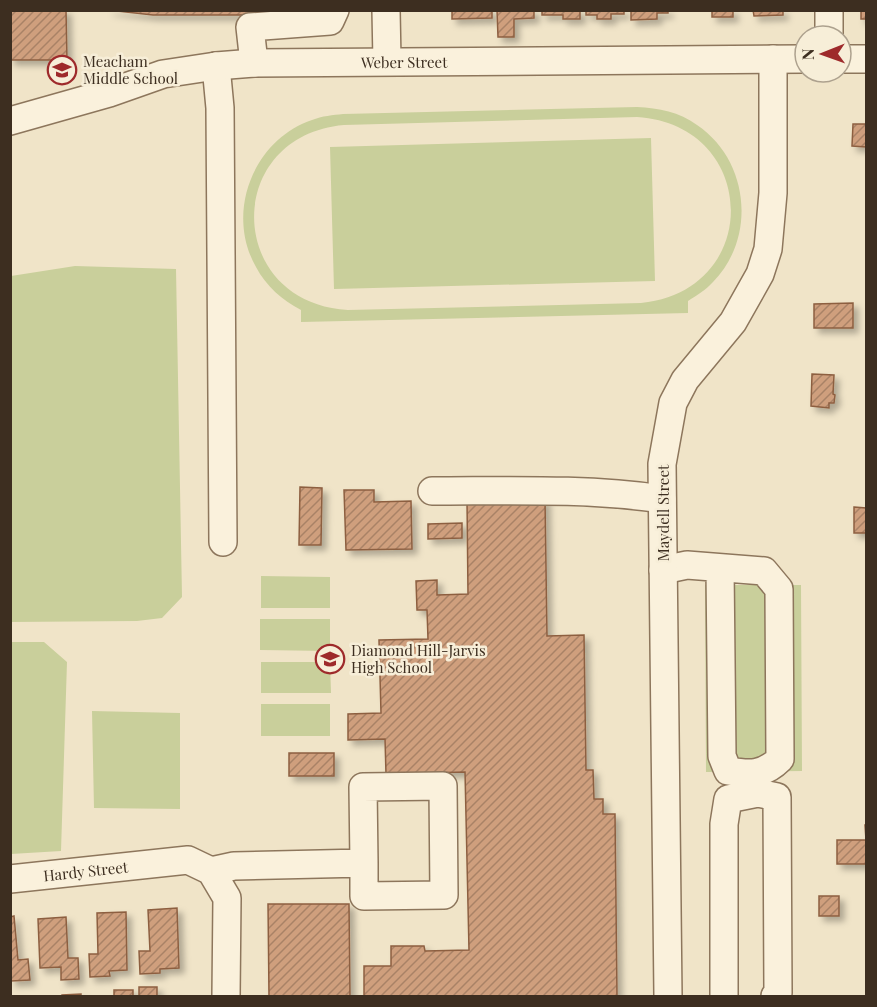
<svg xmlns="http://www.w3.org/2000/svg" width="877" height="1007" font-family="'Playfair Display',serif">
  <defs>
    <pattern id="building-hatch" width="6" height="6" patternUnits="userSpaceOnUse" patternTransform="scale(1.5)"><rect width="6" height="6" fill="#cf9f7d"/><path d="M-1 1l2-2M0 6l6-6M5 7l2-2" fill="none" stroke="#a98266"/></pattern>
    <filter id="shadow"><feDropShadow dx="5" dy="5" stdDeviation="3" flood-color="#0004"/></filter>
  </defs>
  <rect width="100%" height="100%" fill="#f0e4c8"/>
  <path fill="#c9cf9b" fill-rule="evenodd" d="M637 107C659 108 679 112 697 125 749 160 757 237 713 282 706 290 697 295 688 301V313L301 322V310C282 300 266 286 256 267 225 213 253 140 312 120 322 116 333 115 343 114ZM637 117C760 125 763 291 641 303L348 310C225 303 222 136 344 125Z
    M651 138 655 281 334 289 330 147Z
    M75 266 176 269 182 597 162 618 137 621 11 622V276Z
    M261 576 330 577V608H261Z
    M705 585H801L802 771 706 772Z
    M260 619H330V651L260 650Z
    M11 642H44L67 662 61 851 11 854Z
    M261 662H330L331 693H261Z
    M261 704H330V736H261Z
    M92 711 180 713V809L94 808Z"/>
  <path fill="url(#building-hatch)" stroke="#8d5f41" stroke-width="1.5" filter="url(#shadow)" d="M10 10H66L67 60H10Z
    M108 10H307L301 15H153Z
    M452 10H492V18L452 19Z
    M497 10H534V18L514 19V37H498Z
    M542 10H580V19H563V15H542Z
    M586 10H624V14H611V19H597V15H586Z
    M631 10H668V13H657V19L631 20Z
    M712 10H733V17H712Z
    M753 10H783V15L754 16Z
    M861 10H866V19H861Z
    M853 124H866V147L852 146Z
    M853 303V328H814V304Z
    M812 374 834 375 833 394 835 395 834 403H829V408L811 406Z
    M300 487 322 488 321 545H299Z
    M344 490H374V502L411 501 412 549 346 550Z
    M545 499 547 636 584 635 586 770H593L594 799H603V814H615L617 996H364V966H391V946H424L425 951 469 950 465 772 386 774 385 739 348 740V714L381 713 379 640 428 639 427 610H417L416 581 437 580V595L468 594 467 500Z
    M854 507 866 508V533H854Z
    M462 523V538L428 539V524Z
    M289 753H334V776H289Z
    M865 825H866V864H837V840H866Z
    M819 896H839V916H819Z
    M268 904H349L350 996H269Z
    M177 908 179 968 160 969V973L140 974 139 951H150L148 910Z
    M126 912 127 970 109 971 110 976 90 977 89 954H98L97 913Z
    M14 916 18 960 28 959 30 980 11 981 10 917Z
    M66 917 68 958H78L79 979 61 980V967L40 968 38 919Z
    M139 987H157V996H180H139Z
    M114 990H133V996H114Z
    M81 994V996H62V995Z"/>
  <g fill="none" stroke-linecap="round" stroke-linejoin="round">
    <g stroke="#8d765c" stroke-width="30">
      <g id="minor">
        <path d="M386 10 387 61"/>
        <path d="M829 36V10"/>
        <path d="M841 59H866"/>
        <path d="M254 63 250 27 330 21 335 10"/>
        <path d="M216 66 220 108 223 542"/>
        <path id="s1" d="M10 121 109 93 163 74 216 66 254 63 805 59"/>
        <path d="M432 491C509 491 586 488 662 499"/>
        <path d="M663 570 687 565 764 571 779 589 780 759C763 776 749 774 728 771L722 756 720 568"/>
        <path d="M211 871 234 866 364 863 363 787 443 786 444 895 364 896V863"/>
        <path id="s2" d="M10 879 188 860 211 871 227 898 226 996"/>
        <path d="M668 996 662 464 673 403 685 380 733 322 760 274 768 249 773 193V59"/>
        <path d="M724 996V824L728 799 758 793 777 797 778 993 775 996"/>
      </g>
    </g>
    <use href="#minor" stroke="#faf1dc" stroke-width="27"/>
  </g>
  <defs>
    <g id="school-ring" transform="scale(1.5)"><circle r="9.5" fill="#f7eed8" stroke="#9e2a2b" stroke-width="1.5"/><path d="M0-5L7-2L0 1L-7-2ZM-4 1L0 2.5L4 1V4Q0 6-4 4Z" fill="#9e2a2b"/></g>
  </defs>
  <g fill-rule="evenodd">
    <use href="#school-ring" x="62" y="70"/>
    <use href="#school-ring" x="330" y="659"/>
  </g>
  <g text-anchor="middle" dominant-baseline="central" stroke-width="5" stroke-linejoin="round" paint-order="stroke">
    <g font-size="15" fill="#3d2e20" stroke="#f7eed8" text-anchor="start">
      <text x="83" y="61">Meacham<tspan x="83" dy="17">Middle School</tspan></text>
      <text x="351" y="650">Diamond Hill-Jarvis<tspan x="351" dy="17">High School</tspan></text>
    </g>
    <g font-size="15" fill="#3d2e20" stroke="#f7eed8">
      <text stroke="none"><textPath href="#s1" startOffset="402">Weber Street</textPath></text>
      <text transform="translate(663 513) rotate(-90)">Maydell Street</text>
      <text stroke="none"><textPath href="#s2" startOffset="76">Hardy Street</textPath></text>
    </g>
  </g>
  <rect width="877" height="1007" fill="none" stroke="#3d2e20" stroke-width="24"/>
  <g transform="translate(823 54) rotate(269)"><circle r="28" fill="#f7eed8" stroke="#ada18e" stroke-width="1.5"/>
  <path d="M0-4.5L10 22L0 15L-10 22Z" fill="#9e2a2b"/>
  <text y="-9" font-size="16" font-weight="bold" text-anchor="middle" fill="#3d2e20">N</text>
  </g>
</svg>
